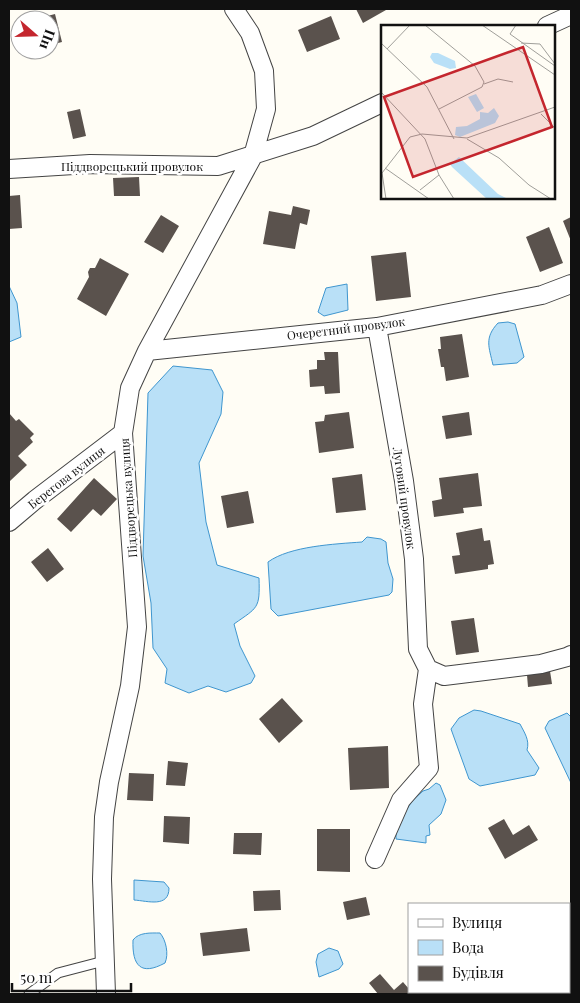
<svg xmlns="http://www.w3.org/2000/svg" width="580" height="1003" font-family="'Playfair Display',serif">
  <rect width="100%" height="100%" fill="#fffdf5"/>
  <path fill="#b9e0f7" stroke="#3f96cf" d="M347 284 348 310 324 316 318 312 326 288Z
    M9 286 17 303 21 337 9 342Z
    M508 322 515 324 524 357 517 363 493 365C489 347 484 338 498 323Z
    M173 366 212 370 223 392 221 414 199 463 206 522 217 565 259 578C260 609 258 607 234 624L240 646 255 676 251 683 226 692 208 686 189 693 165 683 167 669 153 648 151 603 143 556 148 393Z
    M367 537 381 539 386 542 388 563 393 579 392 592 389 595 278 616 271 609 268 562C290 546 335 544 362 542Z
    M474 710 481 711 520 724C524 732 530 740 527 750L539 768 535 775 480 786 469 779 451 729 459 718Z
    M567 713 571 717V783L545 728 549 721Z
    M436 783 440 785 446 800 441 814 429 825 430 835 426 836V843L396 839V825L413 800 423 791 429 789Z
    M134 880 164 882 169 888C169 908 148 901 134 900Z
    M160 933C166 940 169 954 165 963 141 976 132 966 133 940 139 932 151 933 160 933Z
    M329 948 338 951 343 964 339 969 319 977 316 962 318 954Z"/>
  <path fill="#5a524d" d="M356 9H385L386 10 363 23Z
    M55 14 62 42 50 45V20L36 19Z
    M331 16 340 39 307 52 298 30Z
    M80 109 86 136 73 139 67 112Z
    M139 177 140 196H114L113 178Z
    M20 195 22 228 9 229V196Z
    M293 206 310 210 307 225 300 223 295 249 263 244 269 211 291 215Z
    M161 215 179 226 163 253 144 242Z
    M571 217V241L563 221Z
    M549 227 563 263 540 272 526 237Z
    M406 252 411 297 376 301 371 256Z
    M100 258 129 274 106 316 77 299 89 277 88 272 90 268H95Z
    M462 334 469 377 446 381 444 367H441L438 349H441L440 337Z
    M324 352H338L340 393 325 394 324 386 310 387 309 370 317 369V360H325Z
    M349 412 354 448 319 453 315 422 324 421 325 415Z
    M469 412 472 435 446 439 442 416Z
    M9 413 16 421 19 419 34 434 30 438 33 442 18 456 27 465 10 481 9 479Z
    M478 473 482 506 463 508 464 513 434 517 432 501 442 499 439 478Z
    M362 474 366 510 336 513 332 478Z
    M94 478 117 499 101 516 93 509 71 532 57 519Z
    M248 491 254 523 227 528 221 496Z
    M482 528 484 541 490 540 494 564 488 565V569L455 574 452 556 460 555 456 533Z
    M48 548 64 569 47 582 31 562Z
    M474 618 479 652 456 655 451 621Z
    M550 671 552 684 528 687 527 675Z
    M282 698 303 721 279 743 259 719Z
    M388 746 389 788 350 790 348 748Z
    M168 761 188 763 185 786 166 785Z
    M129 773 154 774 153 801 127 800Z
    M164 816 190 817 189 844 163 842Z
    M504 819 513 835 529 825 538 840 505 859 488 828Z
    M317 829H350V872L317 871Z
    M234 833H262L261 855 233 854Z
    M280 890 281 910 254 911 253 891Z
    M366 897 370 915 347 920 343 902Z
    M247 928 250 951 203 956 200 933Z
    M380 974 394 990 403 982 409 989V992L413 994H378L369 983Z"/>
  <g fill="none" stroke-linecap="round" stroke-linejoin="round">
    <g stroke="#444" stroke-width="11">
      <path id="service" d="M29 994 58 973 104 961"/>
    </g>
    <g stroke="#444" stroke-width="20">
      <path id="minor" d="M547 26 571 15
        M9 169 90 164 218 166 313 136 382 103
        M377 327 404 481 414 559 418 649 428 669 444 676 541 664 567 657 571 655
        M147 351 377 327 542 295 571 284
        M9 522 35 500 123 433
        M375 859 401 800 429 768 423 704 428 669
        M569 968 571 966
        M106 994 102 879 104 817 109 782 130 686 137 627 123 433 130 388 147 351 253 156 266 109 264 71 250 33 234 9
        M531 994 534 992"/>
    </g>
    <use href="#service" stroke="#fff" stroke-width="9"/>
    <use href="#minor" stroke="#fff" stroke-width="18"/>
  </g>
  <g text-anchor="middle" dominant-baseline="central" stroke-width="5" stroke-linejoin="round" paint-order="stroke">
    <g font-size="12" fill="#111" stroke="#fff">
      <text x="132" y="166">Піддворецький провулок</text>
      <text transform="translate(346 328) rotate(-7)">Очеретний провулок</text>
      <text transform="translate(66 477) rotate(-38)">Берегова вулиця</text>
      <text transform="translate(128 498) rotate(-94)">Піддворецька вулиця</text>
      <text transform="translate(405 498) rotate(82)">Луговий провулок</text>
    </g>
  </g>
  <g transform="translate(381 25)">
    <rect width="174" height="174" fill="#fffdf5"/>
    <path d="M51 28H57L74 36 75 43 69 44 53 38 49 32ZM95 69 103 83 96 87 87 72ZM113 83 118 91 114 98 79 112 74 110 75 102 86 101 99 94V87L107 88ZM78 132 117 169 127 174H106L71 142 69 139Z" fill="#b9e0f7"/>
    <path fill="none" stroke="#a09f9a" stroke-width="1" d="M44 0 94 41 103 57 101 62 58 84M101 0 174 50M135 0 129 9 174 41M0 18 46 62 73 114M140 18 159 19 174 39M6 24 29 0M103 59 117 54 132 57M0 67 44 114 58 150 73 174M160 89 174 103M86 114 118 133 148 160 170 174M4 143 48 174M39 165 58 150M5 174 1 148 29 112 41 109 86 113 174 82"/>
    <path fill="#c4262e" fill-opacity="0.15" stroke="#c4262e" stroke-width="2.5" d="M142 22 171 102 32 152 3 72Z"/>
    <rect width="174" height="174" fill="none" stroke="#111" stroke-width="2.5"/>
  </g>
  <rect width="580" height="1003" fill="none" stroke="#111111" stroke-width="20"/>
  <rect x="408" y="903" width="162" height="90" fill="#ffffff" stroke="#a0a0a0"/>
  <rect x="418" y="919" width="25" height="8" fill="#ffffff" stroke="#a0a0a0"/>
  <text x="452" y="928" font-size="15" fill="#111111">Вулиця</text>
  <rect x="418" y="940" width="25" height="15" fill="#b9e0f7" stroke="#a0a0a0"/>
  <text x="452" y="953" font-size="15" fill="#111111">Вода</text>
  <rect x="418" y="966" width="25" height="15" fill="#5a524d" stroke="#a0a0a0"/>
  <text x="452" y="978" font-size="15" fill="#111111">Будівля</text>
  <g transform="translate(35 35) rotate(110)"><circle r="24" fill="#ffffff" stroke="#a0a0a0"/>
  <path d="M0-4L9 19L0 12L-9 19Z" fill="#c4262e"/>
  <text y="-8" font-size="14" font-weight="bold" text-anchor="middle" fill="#111111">Пн</text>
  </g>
  <path d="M12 983v8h119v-8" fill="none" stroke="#111111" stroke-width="2.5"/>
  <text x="20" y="983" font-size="15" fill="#111111" stroke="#ffffff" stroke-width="4" paint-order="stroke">50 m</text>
</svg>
